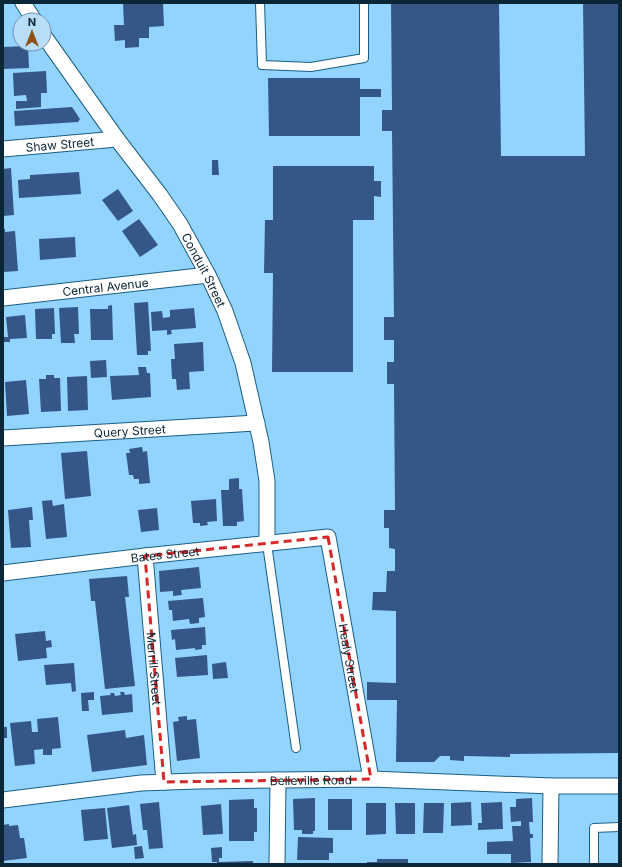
<svg xmlns="http://www.w3.org/2000/svg" width="622" height="867" font-family="Inter,sans-serif">
  <rect width="100%" height="100%" fill="#92d4fe"/>
  <path fill="#355787" d="M123 3H163L164 26 149 27V38H139V47L125 48V40L115 41 114 25H124Z
    M391 3H499L501 156H585L583 3H619V753L510 754V757L464 756V761L450 760V756H440L434 762H396L397 700H367V682L396 683V611L372 610 373 592H386L387 571H395V549L389 548V528H384V510H395L394 384H387V362H394V340H384V317H394L392 131H382V110H392Z
    M28 46 29 68 3 69V47Z
    M46 71 47 93H41V107L16 109V101H27L26 95 14 96 13 73Z
    M268 78H360V89H381V97H360V136H269Z
    M72 107 80 119 78 122 15 126 14 111Z
    M212 160H218L219 175H212Z
    M273 166H374V181H381V197L374 196V220H353V372H272L273 273H264L265 220H273Z
    M11 168 14 215 3 216V169Z
    M79 172 81 194 19 198 18 180 30 179V175Z
    M118 189 133 211 118 221 102 200Z
    M139 219 158 245 140 257 122 231Z
    M3 229H5V232L15 231 18 271 3 272Z
    M75 237 76 257 40 260 39 239Z
    M148 302 151 351H148V355H137L134 303Z
    M112 305 113 340H91L90 309H108V306Z
    M78 307 79 334H74L75 343H61L59 308Z
    M54 308 55 334H52V339H36L35 309Z
    M194 308 196 328 171 330 172 334 167 335V330L152 331 151 312 162 311 163 318 170 317V310Z
    M25 315 27 338 10 339V342H4V337H8L6 317Z
    M203 342 204 371 189 372 190 389 177 390 176 379H172L171 359H175L174 344Z
    M106 360 107 377 91 378 90 361Z
    M138 367H146L147 373H150L151 397 112 400 110 376 139 375Z
    M46 375H54V378H60L61 411 41 412 39 379H46Z
    M87 376 88 410 68 411 67 377Z
    M26 380 29 414 7 416 5 382Z
    M142 447 143 452 147 451 150 483 139 484V479H134L133 475H129L126 453H130L129 449Z
    M87 451 91 496 65 499 61 453Z
    M239 478V489H242L244 521 237 522V526H223L221 490H229V479Z
    M216 499 217 521 207 522 208 525 200 526V523H193L191 501Z
    M52 500 53 506 64 504 67 537 46 539 42 501Z
    M32 507 33 520H29L31 547 11 548 8 510Z
    M157 508 159 530 141 532 138 510Z
    M199 567 201 588 181 590 182 595 173 596V591L160 592 159 571Z
    M127 576 129 597H125L135 686 105 689 95 601H91L89 579Z
    M203 598 205 617 199 618V623L190 624 189 619 173 621 172 610H169L168 601Z
    M205 627 206 645H202V649L195 650V648L176 650 175 639 172 640 171 630Z
    M45 631 46 641 51 640 52 647 46 648 47 658 18 661 15 634Z
    M207 655 208 675 177 677 175 658Z
    M226 662 228 678 213 679 212 664Z
    M74 663 76 691 72 692 71 683 46 685 44 665Z
    M94 692V700H88L89 711H82L81 693Z
    M120 692H124L125 695 132 694 133 712 102 715 100 696 111 695 110 693H114L115 696 121 695Z
    M187 716V720L196 719 200 758 177 761 173 722 179 721 178 717Z
    M58 717 61 748 52 749V755H43V749L34 750 35 764 15 766 10 723 31 721 32 732H38L37 719Z
    M3 727H7V738H3Z
    M125 730 126 738 144 735 147 765 92 772 87 735Z
    M315 798V831H313V834H302V830H294L293 799Z
    M532 798 533 822H529L530 834H533V838H530L531 862 511 863V854H487V842L513 841 512 826H521V821L511 822 510 807H516V799Z
    M254 799V808H257V832H254V841H229V800Z
    M328 799H352V830H328Z
    M159 802 163 848 149 849 147 830H143L140 804Z
    M471 802 472 825 451 826V803Z
    M502 802 503 829 478 830V823H482L481 803Z
    M366 803H386V834L366 835Z
    M395 803H415V834H396Z
    M424 803H444L443 833H423Z
    M221 804 223 834 203 835 201 806Z
    M129 805 133 835 136 834 137 845 112 848 107 808Z
    M105 808 108 839 84 841 81 810Z
    M9 824V826L18 825 20 838H24L27 858 3 861V825Z
    M298 837 333 838V853H329V860H297Z
    M142 846 144 858 135 859 134 847Z
    M222 847V858H219V862L253 861V864H217V862H212L211 848Z
    M377 859H408V864H367V862H377Z"/>
  <g fill="none" stroke-linecap="round" stroke-linejoin="round">
    <g stroke="#1a5e83" stroke-width="10">
      <path id="service" d="M260 3 262 65 311 67 364 58V3
        M267 544 296 748
        M594 864V828L619 827"/>
    </g>
    <g stroke="#1a5e83" stroke-width="17">
      <g id="minor">
        <path d="M23 3 34 20"/>
        <path id="s1" d="M44 36 117 139 160 195 180 224 208 275 225 311 243 363 261 442 267 481V544"/>
        <path id="s2" d="M3 149 117 139"/>
        <path id="s3" d="M3 298 208 275"/>
        <path id="s4" d="M3 438 257 423"/>
        <path id="s5" d="M145 556 164 782"/>
        <path id="s6" d="M3 573 145 556 328 537 371 779"/>
        <path id="s7" d="M3 800 141 783 197 781 371 779 551 786H619"/>
        <path d="M277 864 278 780"/>
        <path d="M550 864 551 786"/>
      </g>
    </g>
    <use href="#service" stroke="#fff" stroke-width="8"/>
    <use href="#minor" stroke="#fff" stroke-width="15"/>
  </g>
  <path fill="none" stroke="#d62828" stroke-width="3" stroke-dasharray="8 5" stroke-linejoin="round" d="M328 537 371 779 164 782 145 556Z"/>
  <g text-anchor="middle" dominant-baseline="central" stroke-width="4" stroke-linejoin="round" paint-order="stroke">
    <g font-size="12" fill="#0b2636" stroke="#b7ddf7">
      <text stroke="none"><textPath href="#s2" startOffset="57">Shaw Street</textPath></text>
      <text stroke="none"><textPath href="#s1" startOffset="284">Conduit Street</textPath></text>
      <text stroke="none"><textPath href="#s3" startOffset="103">Central Avenue</textPath></text>
      <text stroke="none"><textPath href="#s4" startOffset="127">Query Street</textPath></text>
      <text stroke="none"><textPath href="#s6" startOffset="163">Bates Street</textPath></text>
      <text stroke="none"><textPath href="#s6" startOffset="450">Healy Street</textPath></text>
      <text stroke="none"><textPath href="#s5" startOffset="113">Merrill Street</textPath></text>
      <text stroke="none"><textPath href="#s7" startOffset="309">Belleville Road</textPath></text>
    </g>
  </g>
  <rect width="622" height="867" fill="none" stroke="#0b2636" stroke-width="8"/>
  <g transform="translate(32 32)"><circle r="19" fill="#b7ddf7" stroke="#7294aa"/>
  <path d="M0-3L7 15L0 10L-7 15Z" fill="#8f5017"/>
  <text y="-6" font-size="11" font-weight="bold" text-anchor="middle" fill="#0b2636">N</text>
  </g>
</svg>
